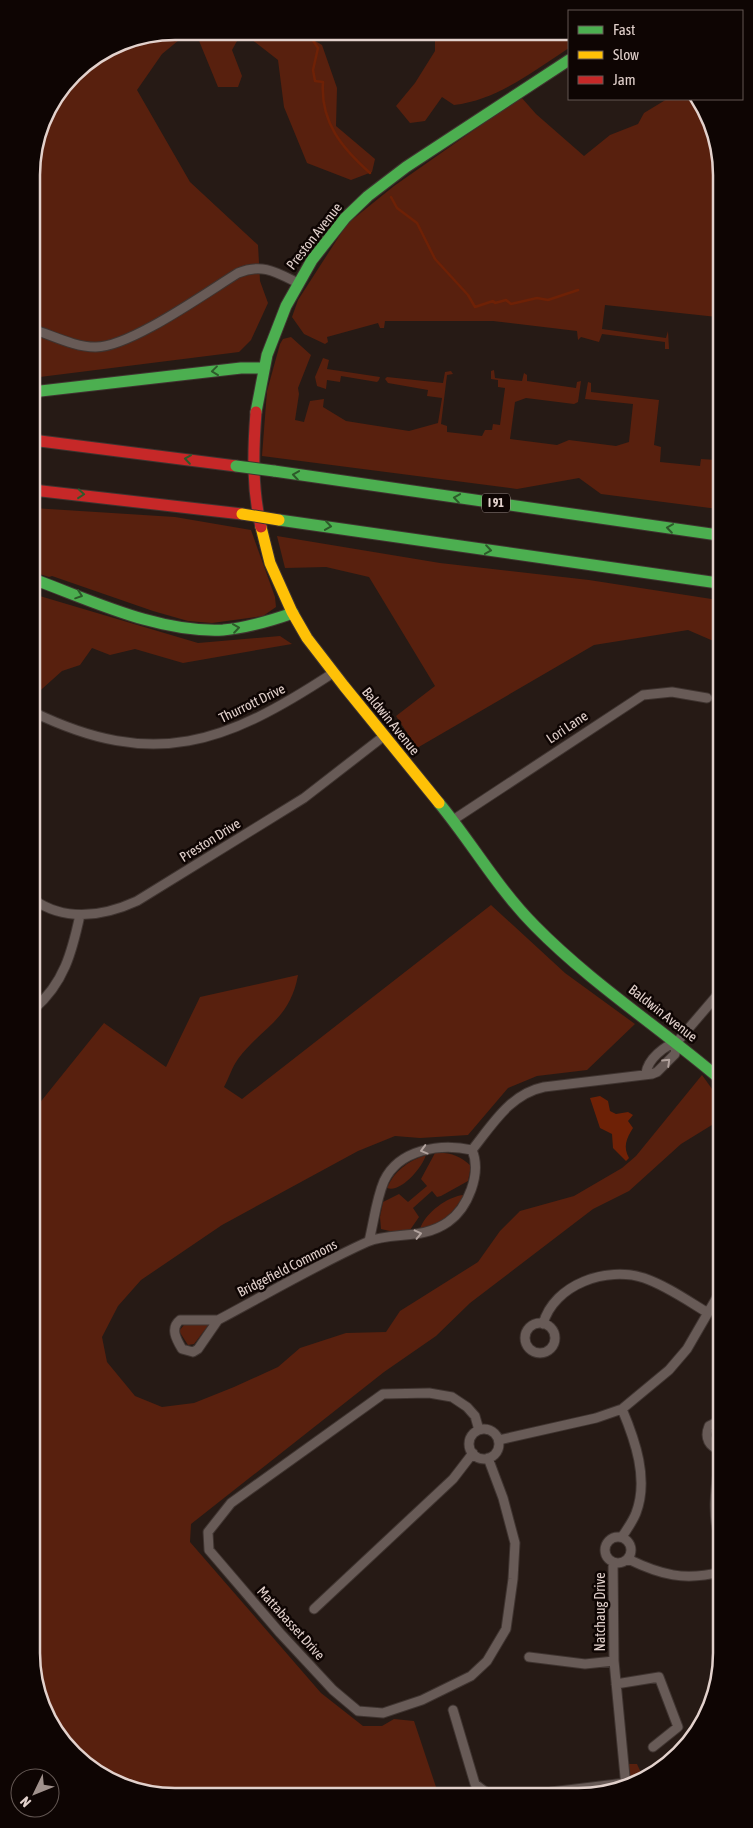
<svg xmlns="http://www.w3.org/2000/svg" width="753" height="1828" font-family="'Asap Condensed',sans-serif">
  <rect width="100%" height="100%" fill="#261a15"/>
  <path fill="#58200e" d="M175 31H190L162 54 137 90 190 182 258 245 260 281 268 303 251 340 239 352 32 378V165L46 111 80 67 120 42Z
    M195 31 306 32 307 36 322 45 337 88 336 126 375 159 372 172 351 180 307 163 284 107 278 60 242 32 232 50 242 76 238 87H218Z
    M435 33 569 34V48C533 71 498 100 454 105L442 97 425 121 410 123 396 106 415 83 435 51Z
    M521 97 536 114 584 156 610 135 638 124 644 113 667 99H694L717 138V326V317L605 305 602 329 666 338 668 331 669 349H665V342L602 334 599 342 581 337 578 340 577 331 493 321H385L384 328H380L378 323 327 337 328 342 325 344 304 334 292 317 298 300 347 224 394 186Z
    M291 337 311 355 298 388 299 394 295 420 304 422 310 401 324 399 323 407 346 421 409 431 438 423 442 398 427 396 428 390 388 383 385 379 387 377 443 383 445 372 451 371 453 374 447 375 441 424 447 426V432L482 436 485 430H492L493 424 500 425 505 388 498 387V380L491 379V371L494 370 495 378 522 381 524 373 527 375V381L576 388 577 382 581 381 578 402 574 404 526 398 515 402 510 439 557 445 569 440 616 446 629 442 633 404 585 399 588 382 591 383V392L659 400 654 445 661 447 660 462 700 466 701 459 716 460 718 454V509L601 494 579 478 517 489 262 456 267 391 280 344 283 339Z
    M323 358 329 360 327 369 380 377 379 380 377 382 341 376 340 382 327 380 326 389 317 386 315 377Z
    M33 508 175 517 251 530 275 597 276 607 263 616 212 623 188 621 153 611 52 576 49 577 33 572Z
    M277 536 440 563 589 580 718 600V643L688 630 594 645 417 748 396 716 435 686 369 577 326 567 285 568Z
    M33 594 198 643 280 636 292 644 183 663 135 649 110 655 92 648 80 665 62 671 33 697Z
    M491 905 565 973 635 1024 587 1070 537 1076 508 1088 468 1135 420 1138 395 1136 358 1151 222 1225 141 1280 118 1306 102 1337 107 1362 135 1396 162 1407 194 1403 234 1387 278 1367 300 1348 346 1333 386 1332 400 1311 478 1262 500 1231 520 1211 574 1196 622 1168 636 1156 702 1075 720 1100V1120L681 1144 629 1191 593 1209 470 1303 436 1336 384 1372 191 1524 190 1542 321 1693 363 1726H382L394 1719 414 1721 438 1793 147 1794 80 1761 36 1690 34 1110 104 1023 166 1067 200 997 298 975C290 1020 262 1027 238 1059 232 1067 229 1078 224 1087L242 1099Z
    M435 1153C450 1152 460 1156 471 1166L468 1181 441 1196 437 1197 432 1191 413 1208 419 1217 410 1230 394 1232 381 1229 380 1217 383 1202 399 1194 408 1202 427 1186 421 1179Z
    M426 1155C422 1168 401 1193 387 1188 394 1171 408 1161 426 1155Z
    M464 1195C454 1212 441 1226 420 1229 425 1213 448 1196 464 1195Z
    M208 1322 210 1323 194 1344 188 1345 179 1331 184 1325Z
    M628 1764H637L644 1779 630 1785Z"/>
  <path fill="#6e2106" d="M600 1096 608 1101 610 1111 616 1114 628 1112 633 1115 628 1121 633 1128C626 1139 623 1147 629 1158L626 1161 613 1148 612 1134 600 1128 590 1098Z"/>
  <g fill="none" stroke-linecap="round" stroke-linejoin="round">
    <path stroke="#6e2106" stroke-width="2.5" d="M306 32 307 36 312 39 318 48 313 70 315 81 323 82C320 122 342 148 370 173
      M391 197 397 208 417 223 435 259 468 295 475 307 493 301 495 303 506 300 511 304 537 298 548 300 578 290"/>
    <g stroke="#3f3430" stroke-width="11">
      <path id="street" d="M32 329C52 335 74 347 95 347 129 348 207 292 238 273 262 263 276 272 298 283
        M33 712C155 771 226 743 333 673
        M453 820 643 695 672 692 707 698
        M34 900C66 922 104 916 137 901L304 798 384 736
        M34 1009C64 983 72 952 80 915
        M677 1042 719 993
        M646 1073C648 1059 664 1046 677 1042
        M472 1150C492 1125 510 1094 544 1087L652 1074 657 1072 675 1054 677 1042
        M369 1241C374 1221 376 1200 384 1181 399 1149 441 1143 472 1150
        M180 1320H218L198 1349 193 1352 182 1349C176 1339 170 1328 180 1320Z
        M218 1320C267 1294 316 1265 367 1242 392 1231 421 1241 448 1222 468 1208 482 1173 472 1150
        M525 1338a15 15 0 1 1 30 0a15 15 0 1 1-30 0Z
        M543 1324C554 1284 607 1266 644 1278 667 1286 688 1301 708 1313
        M622 1409C635 1440 649 1479 636 1513 633 1521 627 1529 622 1537
        M721 1420 709 1426C704 1438 709 1447 721 1450
        M469 1444a15 15 0 1 1 30 0a15 15 0 1 1-30 0Z
        M479 1430 475 1416 467 1407 452 1397 429 1393 383 1394 231 1503 208 1532 209 1550 280 1633 333 1690 358 1711 383 1713 422 1700 471 1676 487 1661 506 1629 513 1579 515 1543 503 1498 488 1458
        M499 1440 596 1418 622 1409 669 1370 687 1349 720 1292
        M721 1450C717 1480 710 1514 721 1543
        M605 1550a13 13 0 1 1 26 0a13 13 0 1 1-26 0Z
        M628 1559C661 1575 684 1581 721 1572
        M613 1562 614 1661 626 1787
        M314 1609 453 1479 473 1453
        M529 1657 585 1664 614 1661
        M616 1684 659 1677 678 1727 653 1747
        M453 1710 475 1784 487 1793
        M551 1792 625 1783"/>
    </g>
    <g stroke="#3f3430" stroke-width="13">
      <path id="fast" d="M32 392 241 368H263
        M256 412 267 355 286 306 312 260 345 218 368 196 406 167 569 60
        M274 471 718 535
        M279 520 718 583
        M33 579C93 601 158 633 223 630 247 628 270 621 293 613
        M439 803C472 843 498 889 535 926 591 983 659 1027 720 1079"/>
    </g>
    <g stroke="#3f3430" stroke-width="13">
      <path id="slow" d="M261 527 270 563 292 612 307 638 344 686 439 803"/>
    </g>
    <g stroke="#3f3430" stroke-width="13">
      <path id="jam" d="M256 412C253 451 252 489 261 527
        M32 440 236 466
        M33 490 242 514"/>
    </g>
    <use href="#street" stroke="#685b57" stroke-width="9"/>
    <use href="#fast" stroke="#4caf50" stroke-width="11"/>
    <use href="#slow" stroke="#ffc107" stroke-width="11"/>
    <use href="#jam" stroke="#c62828" stroke-width="11"/>
    <g stroke="#3f3430" stroke-width="13" stroke-linecap="butt">
      <path id="fast-bridge" d="M236 466 274 471"/>
    </g>
    <g stroke="#3f3430" stroke-width="13" stroke-linecap="butt">
      <path id="slow-bridge" d="M242 514 279 520"/>
    </g>
    <use href="#fast-bridge" stroke="#4caf50" stroke-width="11"/>
    <use href="#slow-bridge" stroke="#ffc107" stroke-width="11"/>
  </g>
  <defs><path id="oneway-chevron" d="M-2-3.5L2.5 0L-2 3.5" fill="none" stroke-width="1.6" stroke-linecap="round" stroke-linejoin="round" transform="scale(1.25)"/></defs>
  <g stroke="#2d5a2a">
    <use href="#oneway-chevron" transform="translate(215 371) rotate(173)"/>
    <use href="#oneway-chevron" transform="translate(188 459) rotate(-172)"/>
    <use href="#oneway-chevron" transform="translate(296 475) rotate(-172)"/>
    <use href="#oneway-chevron" transform="translate(81 494) rotate(5)"/>
    <use href="#oneway-chevron" transform="translate(457 498) rotate(-172)"/>
    <use href="#oneway-chevron" transform="translate(328 526) rotate(8)"/>
    <use href="#oneway-chevron" transform="translate(670 528) rotate(-172)"/>
    <use href="#oneway-chevron" transform="translate(488 550) rotate(8)"/>
    <use href="#oneway-chevron" transform="translate(79 595) rotate(19)"/>
    <use href="#oneway-chevron" transform="translate(236 628) rotate(-8)"/>
  </g>
  <g stroke="#b1a29d">
    <use href="#oneway-chevron" transform="translate(667 1062) rotate(-44)"/>
    <use href="#oneway-chevron" transform="translate(424 1150) rotate(165)"/>
    <use href="#oneway-chevron" transform="translate(418 1234) rotate(-13)"/>
  </g>
  <g text-anchor="middle" dominant-baseline="central" stroke-width="5" stroke-linejoin="round" paint-order="stroke">
    <rect fill="#0e0503" stroke="#a29490" stroke-width="1" x="482" y="493.5" width="28" height="19" rx="4"/>
    <g font-size="12" font-weight="bold" fill="#e2d1cc">
      <text x="496" y="503">I 91</text>
    </g>
    <g font-size="14" fill="#e2d1cc" stroke="#0e0503">
      <text transform="translate(314 236) rotate(-52)">Preston Avenue</text>
      <text transform="translate(252 703) rotate(-26)">Thurrott Drive</text>
      <text transform="translate(391 721) rotate(51)">Baldwin Avenue</text>
      <text transform="translate(567 727) rotate(-34)">Lori Lane</text>
      <text transform="translate(210 840) rotate(-32)">Preston Drive</text>
      <text transform="translate(663 1013) rotate(38)">Baldwin Avenue</text>
      <text transform="translate(287 1268) rotate(-27)">Bridgefield Commons</text>
      <text transform="translate(600 1612) rotate(-90)">Natchaug Drive</text>
      <text transform="translate(291 1623) rotate(48)">Mattabasset Drive</text>
    </g>
  </g>
  <path d="M0 0H753V1828H0ZM175 40H578A135 135 0 0 1 713 175V1653A135 135 0 0 1 578 1788H175A135 135 0 0 1 40 1653V175A135 135 0 0 1 175 40Z" fill="#0e0503" fill-rule="evenodd"/>
  <path fill="none" stroke="#e2d1cc" stroke-width="2.5" d="M175 40H578A135 135 0 0 1 713 175V1653A135 135 0 0 1 578 1788H175A135 135 0 0 1 40 1653V175A135 135 0 0 1 175 40Z"/>
  <rect x="568" y="10" width="175" height="90" fill="#0e0503" stroke="#635753"/>
  <rect x="578" y="26" width="25" height="8" fill="#4caf50" stroke="#635753"/>
  <text x="613" y="35" font-size="15" fill="#e2d1cc">Fast</text>
  <rect x="578" y="51" width="25" height="8" fill="#ffc107" stroke="#635753"/>
  <text x="613" y="60" font-size="15" fill="#e2d1cc">Slow</text>
  <rect x="578" y="76" width="25" height="8" fill="#c62828" stroke="#635753"/>
  <text x="613" y="85" font-size="15" fill="#e2d1cc">Jam</text>
  <g transform="translate(35 1793) rotate(227)"><circle r="24" fill="#0e0503" stroke="#635753"/>
  <path d="M0-4L9 19L0 12L-9 19Z" fill="#a0918c"/>
  <text y="-8" font-size="14" font-weight="bold" text-anchor="middle" fill="#e2d1cc">N</text>
  </g>
</svg>
